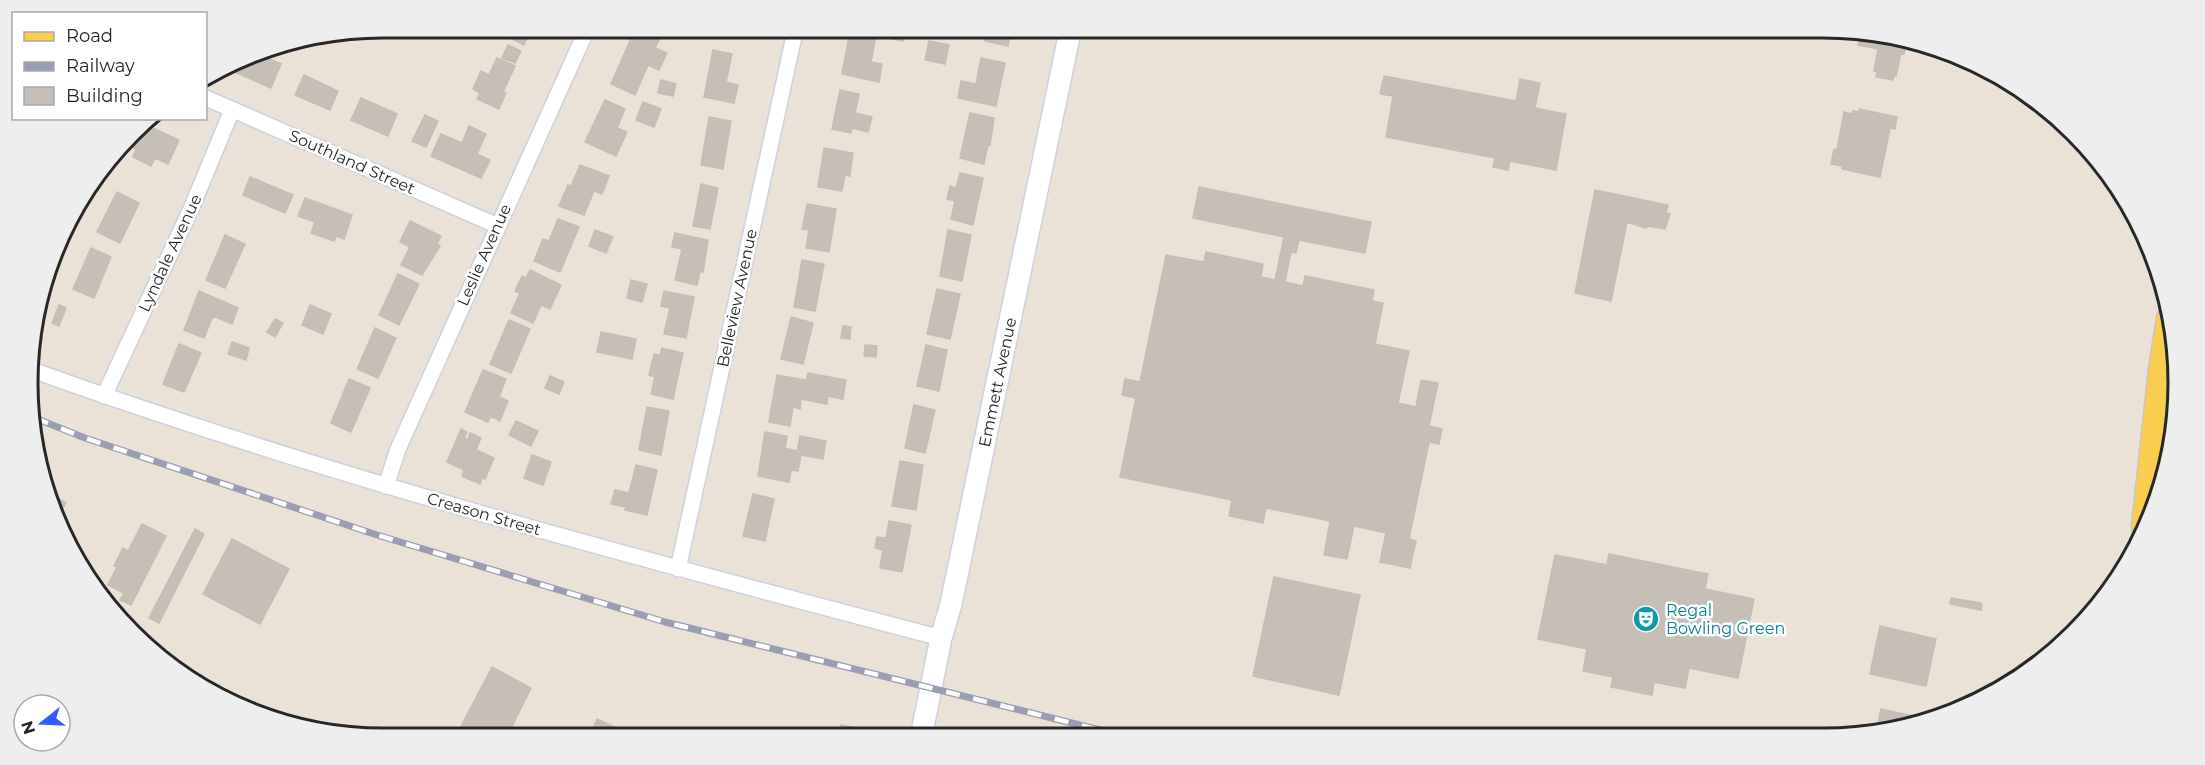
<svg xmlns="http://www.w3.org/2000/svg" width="2205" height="765" font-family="Montserrat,sans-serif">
  <rect width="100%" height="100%" fill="#ebe2d7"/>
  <path fill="#c6bfb7" stroke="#c6beb1" stroke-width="1.5" d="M503 27H536L531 37 528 35 524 45 508 37 510 31Z
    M636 27 661 36 655 48 667 53 659 70 648 65 635 95 611 84Z
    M988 27H1015V29L1011 28 1008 46 985 41Z
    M890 30 905 32 903 41 888 38Z
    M850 31 876 36 871 62 882 64 879 82 842 74Z
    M1861 32 1907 38 1904 54 1901 53 1896 76 1894 75 1893 80 1876 77 1877 71H1874L1878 49 1858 45Z
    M929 41 949 45 945 64 925 60Z
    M508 45 521 51 515 63 502 58Z
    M713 50 732 54 726 82 738 85 734 103 704 97Z
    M254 52 281 64 271 88 235 72 242 57Z
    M497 58 515 66 503 92 506 93 499 109 477 99 480 93 473 89 481 71 489 75Z
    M981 58 1005 63 996 106 958 98 961 81 976 84Z
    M304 75 338 91 330 110 295 95Z
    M1384 76 1516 101 1520 79 1540 83 1535 108 1566 114 1556 170 1510 161 1508 170 1493 167 1495 158 1386 137 1393 96 1380 94Z
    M661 80 676 84 673 96 658 93Z
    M840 90 859 94 855 113 872 117 868 132 852 128 851 133 832 129Z
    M361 98 397 114 388 136 351 120Z
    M605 100 625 109 617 128 627 132 616 156 585 142Z
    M643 102 661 109 654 127 636 120Z
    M1859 109 1897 117 1895 129 1890 128 1880 177 1842 169V166L1831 164 1834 149 1837 150 1844 112 1853 114V111L1859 112Z
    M970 113 994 118 990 145 988 144 984 164 960 158Z
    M425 115 438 121 426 147 412 141Z
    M709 117 731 121 723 169 701 165Z
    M142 123 179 140 168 164 155 158 151 166 133 157 136 149 127 145Z
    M469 126 486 134 477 154 490 160 481 178 431 156 441 134 462 143Z
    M824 148 853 153 850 176 845 175 842 191 818 187Z
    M580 165 609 176 602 194 594 191 584 215 559 206 568 185 571 186Z
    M960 173 983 178 973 225 951 219 955 201 947 199 950 186 956 188Z
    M250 177 293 195 285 213 243 195Z
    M701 184 718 188 710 229 693 226Z
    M1199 187 1371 222 1365 253 1299 240 1296 253 1291 252 1285 282 1303 286 1305 276 1374 290 1372 301 1383 303 1375 344 1409 351 1398 403 1416 407 1421 380 1438 383 1429 426 1442 429 1439 444 1429 442 1409 539 1416 541 1410 568 1380 562 1386 533 1354 526 1347 559 1324 555 1330 521 1266 508 1263 523 1229 516 1232 500 1120 477 1136 398 1122 395 1125 379 1140 382 1166 255 1204 262 1206 252 1263 264 1261 277 1275 280 1284 237 1193 218Z
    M1595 190 1668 205 1666 213 1670 214 1665 229 1647 226 1646 228 1627 222 1611 301 1575 293Z
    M117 192 139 203 120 243 97 232Z
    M305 198 352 215 344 239 336 236 334 241 311 233 315 222 298 216Z
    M807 204 836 209 829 252 806 248 809 230 802 229Z
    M558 219 579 227 560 272 534 261 543 239 549 241Z
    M410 221 441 236 437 244 440 246 422 275 401 265 410 247 400 242Z
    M595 230 613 237 606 253 589 246Z
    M948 230 971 235 962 281 940 276Z
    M675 233 708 240 703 272H700L697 285 675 280 682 249 672 247Z
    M225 235 245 244 225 288 206 280Z
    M91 248 111 257 94 298 73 289Z
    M802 260 824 264 815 311 794 307Z
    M530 270 561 285 550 309 541 305 533 323 511 313 520 293 515 291 522 276 526 278Z
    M398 274 419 284 399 325 379 315Z
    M631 280 647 284 642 302 627 298Z
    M937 289 960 294 950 339 927 334Z
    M199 291 238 308 232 324 213 316 204 338 184 330Z
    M664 291 694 297 686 338 664 334 670 308 661 306Z
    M59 305 66 308 59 326 52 323Z
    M310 305 331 314 323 334 302 325Z
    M791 317 813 323 803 364 781 359Z
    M275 319 283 323 275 337 267 332Z
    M509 320 530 329 511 373 490 364Z
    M843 326 851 327 850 339 841 338Z
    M375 328 396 338 378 378 357 369Z
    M601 332 636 339 632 359 597 352Z
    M232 342 249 348 246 360 228 354Z
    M179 344 201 353 184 392 163 384Z
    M865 345 877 346 876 357 864 356Z
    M926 345 947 350 939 391 917 386Z
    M662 348 683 353 673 399 651 394 655 377 649 375 654 354 660 355Z
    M483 370 506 379 499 397 508 401 500 421 491 416 488 422 465 412Z
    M808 373 846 380 843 399 828 396 827 404 801 399 800 409 793 407 790 426 769 422 777 375 806 380Z
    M550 376 564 382 559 394 545 388Z
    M349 379 370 388 351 432 331 423Z
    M914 405 935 410 925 453 905 448Z
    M647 407 669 411 661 455 639 450Z
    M516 421 538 431 531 446 509 435Z
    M461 429 467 432 464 438 468 440 470 433 481 438 476 450 494 458 485 479 482 478 480 484 462 476 464 470 447 462Z
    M765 432 787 436 785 448 797 451 800 436 826 441 823 459 801 455 798 471 791 470 789 482 758 476Z
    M532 455 551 462 543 485 524 478Z
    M900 461 923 465 916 510 892 506Z
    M636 465 657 470 647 515 625 510 626 507 611 504 615 490 629 493Z
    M47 492 66 503 58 516Z
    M753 494 774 499 765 541 743 536Z
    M889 521 911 525 902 572 880 568 883 550 875 548 877 537 886 538Z
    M142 524 166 536 131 605 120 600 124 593 108 585 117 567 114 566 123 548 128 551Z
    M195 529 204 534 159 623 149 618Z
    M232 539 289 569 260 624 203 594Z
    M1609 554 1708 574 1705 589 1754 599 1738 678 1689 668 1685 688 1654 682 1652 695 1611 687 1613 677 1583 671 1587 649 1538 639 1555 555 1607 565Z
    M1274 577 1360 595 1339 695 1253 676Z
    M1951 598 1982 603 1981 610 1950 604Z
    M1880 626 1936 639 1926 686 1870 674Z
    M492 667 531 688 506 738H455Z
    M1881 709 1922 718 1921 719 1876 733Z
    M597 719 637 737 589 738Z
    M841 725 863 729 862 737H839Z"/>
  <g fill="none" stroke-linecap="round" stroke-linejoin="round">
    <g stroke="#ccd1e2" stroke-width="18">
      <path id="street" d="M206 98 498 226
        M32 370C330 477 636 558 941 638
        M104 396 191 209 232 110
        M386 486 398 449 588 27
        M678 569 796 27"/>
    </g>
    <g stroke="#ccd1e2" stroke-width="24">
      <g id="secondary">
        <path id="s1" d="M921 737 941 638 951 604 1071 27"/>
      </g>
    </g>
    <g stroke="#c7c7c7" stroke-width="27">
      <path id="primary" d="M2144 527 2161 369 2169 319"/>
    </g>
    <use href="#street" stroke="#fff" stroke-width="15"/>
    <use href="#secondary" stroke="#fff" stroke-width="21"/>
    <use href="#primary" stroke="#f9cd4e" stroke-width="24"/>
    <g stroke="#9a9eb3" stroke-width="7">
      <path id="rail" d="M35 418 85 438 377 535 665 622 1124 736"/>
    </g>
    <use href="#rail" stroke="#fff" stroke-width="4.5" stroke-dasharray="14" stroke-linecap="butt"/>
  </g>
  <defs>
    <g id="theatre-disc" transform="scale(1.35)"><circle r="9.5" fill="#0f9aa8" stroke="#fff"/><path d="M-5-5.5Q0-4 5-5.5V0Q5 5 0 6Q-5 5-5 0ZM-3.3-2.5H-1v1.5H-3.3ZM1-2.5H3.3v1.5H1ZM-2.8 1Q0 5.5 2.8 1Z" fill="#fff"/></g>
  </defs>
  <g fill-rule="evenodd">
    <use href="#theatre-disc" x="1646" y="619"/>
  </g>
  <g text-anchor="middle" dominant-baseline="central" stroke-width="5" stroke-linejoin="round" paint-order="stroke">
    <g font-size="16" fill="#272727" stroke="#fff">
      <text transform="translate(352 162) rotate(24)">Southland Street</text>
      <text transform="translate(170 253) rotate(-65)">Lyndale Avenue</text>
      <text transform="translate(484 255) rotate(-66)">Leslie Avenue</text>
      <text transform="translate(737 298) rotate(-78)">Belleview Avenue</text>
      <text stroke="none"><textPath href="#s1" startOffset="363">Emmett Avenue</textPath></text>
      <text transform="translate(484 514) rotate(16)">Creason Street</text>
    </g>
    <g font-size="16" fill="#0d838f" stroke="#fff" text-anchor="start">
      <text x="1666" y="610">Regal<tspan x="1666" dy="18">Bowling Green</tspan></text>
    </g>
  </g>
  <path d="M0 0H2205V765H0ZM383 38H1823A345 345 0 0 1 2168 383V383A345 345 0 0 1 1823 728H383A345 345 0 0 1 38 383V383A345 345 0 0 1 383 38Z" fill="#eee" fill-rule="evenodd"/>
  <path fill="none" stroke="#272727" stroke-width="3" d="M383 38H1823A345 345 0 0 1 2168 383V383A345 345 0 0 1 1823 728H383A345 345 0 0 1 38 383V383A345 345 0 0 1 383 38Z"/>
  <rect x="12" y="12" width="195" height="108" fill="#ffffff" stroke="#a9a9a9" stroke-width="1.5"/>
  <rect x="24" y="32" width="30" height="9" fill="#f9cd4e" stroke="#a9a9a9" stroke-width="1.5"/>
  <text x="66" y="42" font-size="18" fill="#272727">Road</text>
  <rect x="24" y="62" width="30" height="9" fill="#9a9eb3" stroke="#a9a9a9" stroke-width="1.5"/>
  <text x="66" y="72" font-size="18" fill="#272727">Railway</text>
  <rect x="24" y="87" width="30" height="18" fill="#c6bfb7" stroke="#a9a9a9" stroke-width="1.5"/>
  <text x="66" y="102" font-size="18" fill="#272727">Building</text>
  <g transform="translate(42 723) rotate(252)"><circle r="28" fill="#ffffff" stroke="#a9a9a9" stroke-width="1.5"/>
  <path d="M0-4.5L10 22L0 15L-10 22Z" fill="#305cff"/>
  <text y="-9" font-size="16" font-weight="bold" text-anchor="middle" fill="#272727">N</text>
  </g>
</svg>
